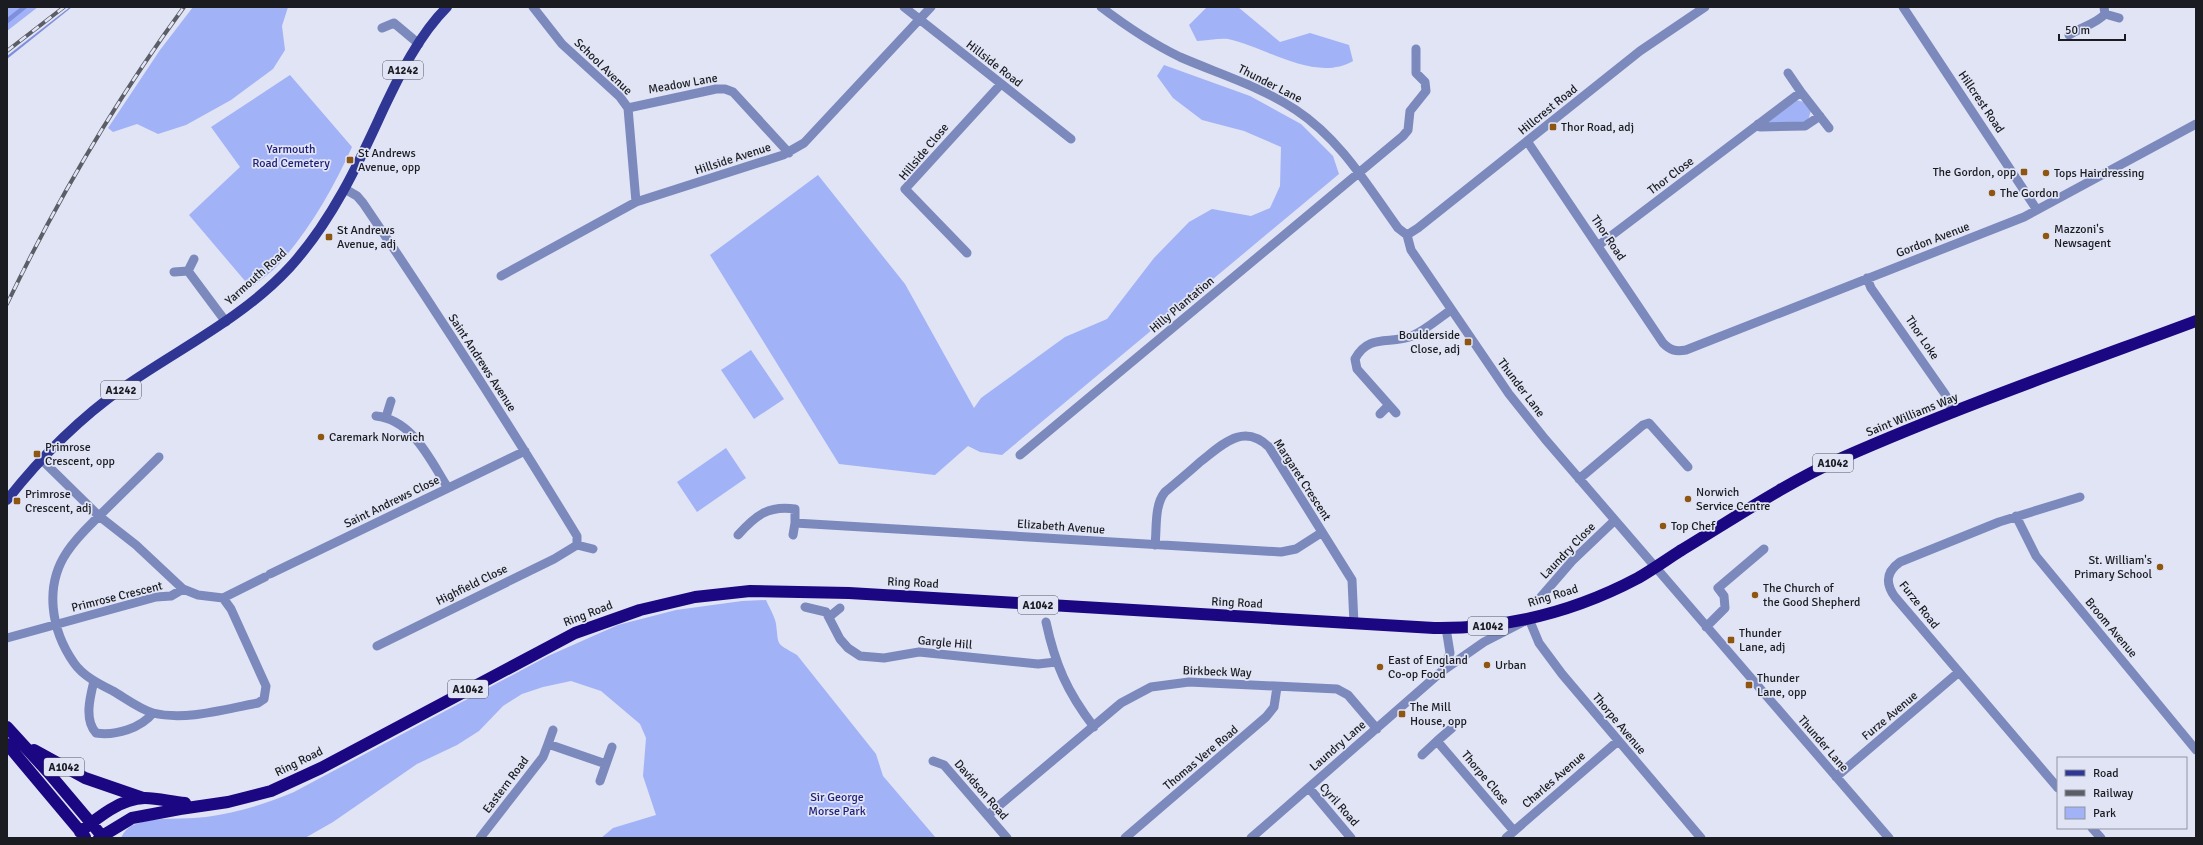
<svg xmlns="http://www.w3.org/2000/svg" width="2203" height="845" font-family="Signika,sans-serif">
  <rect width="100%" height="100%" fill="#e0e4f4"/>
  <path fill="#a2b2f7" d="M7 7H38L7 31Z
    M193 7H288L282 26 285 50 273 69 231 100 186 125 158 134 137 124 113 132 108 128 160 50Z
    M1207 7H1238L1280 42 1310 33 1349 45 1353 61C1315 83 1266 47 1228 39 1219 38 1207 41 1197 41L1189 25Z
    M1164 65 1250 96 1301 124 1333 156 1339 174 1002 455 980 452 968 446 935 475 839 464 710 255 818 175 905 284 974 408 981 398 1065 337 1107 319 1154 258 1189 222 1212 209 1251 216 1270 208 1280 186 1281 147 1244 131 1202 120 1173 98 1157 76Z
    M290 75 352 147C333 189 310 229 279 264 271 273 260 280 251 288L189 215 240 167 211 127Z
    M1796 100 1804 102 1811 111 1808 120 1805 122 1768 124 1767 121Z
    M751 350 784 399 754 419 721 370Z
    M726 448 746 478 697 512 677 482Z
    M766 600C769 607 775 617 776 624 779 647 775 642 797 655L876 754 883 776 936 838H601L613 828 656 815 643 776 646 738 640 724 601 691 571 681 543 687 522 694 503 706 479 731 457 745 417 764 333 822 305 838H121C124 831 129 826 136 824 158 816 183 820 206 817 236 813 266 804 294 792L548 656 618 625 676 610 742 601Z"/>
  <path fill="#7e8fdd" d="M21 7H28L7 24V18Z
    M70 7H72L7 59V56Z"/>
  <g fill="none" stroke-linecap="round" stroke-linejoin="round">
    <path stroke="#7c89bd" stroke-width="9" d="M533 7 562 44 620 97 628 108 636 202
      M904 7 1071 139
      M1101 7C1126 26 1151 43 1180 57 1219 74 1260 86 1296 110 1341 140 1367 185 1398 228L1407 235 1411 250 1509 394 1545 439 1889 838
      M1903 7 2037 210
      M2105 14 2119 18
      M382 28 394 23 419 44
      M2069 35C2081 27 2096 24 2105 14L2104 7
      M1788 73 1801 92
      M628 108 716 89H725L733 92 789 153
      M1758 124 1760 127 1805 126 1820 116
      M1527 141 1663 343C1670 350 1675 352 1686 350L2024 217 2196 124
      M345 189 357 196 363 203C437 312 508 423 577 536V545L593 549
      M1407 235 1418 228 1640 51 1705 7
      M1599 245 1801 92 1829 128
      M967 253 905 189 1001 84
      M194 259 188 271 226 322
      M174 272 188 271
      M501 276 636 202 783 155 804 143 931 7
      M1867 278 1871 288 1945 394 1954 413
      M1396 413 1357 369 1355 359C1369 333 1390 345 1412 336 1426 330 1439 318 1451 310
      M1380 414 1389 405
      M376 416C413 420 430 460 448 488
      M386 417 391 401
      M1020 455 1403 136 1408 130 1410 111 1426 91 1425 82 1416 73V49
      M42 460 99 516 136 545 183 589 198 595 223 598 231 609 266 686 264 699 258 703C225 709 186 721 153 713 139 709 125 698 113 691 99 684 83 676 74 663 51 630 44 586 67 552 76 538 88 527 99 516L159 457
      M1579 479 1643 425 1649 423 1688 467
      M2016 516 2036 556 2196 750
      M738 535C755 516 768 505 795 509V523
      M793 535 795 523 1281 552 1296 549 1321 533
      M1155 545C1157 529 1154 505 1165 492 1177 482 1189 472 1200 462 1222 445 1243 422 1269 447L1352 580 1354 624
      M270 574 525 451
      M223 598 265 577
      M1540 598 1572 561 1614 521
      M805 607 826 612 840 639 848 648 860 656 884 658 919 652 1038 664 1056 662
      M829 617 840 608
      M1046 622C1055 664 1067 692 1094 727
      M1706 627 1725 608 1724 596 1718 588 1764 549
      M7 638 156 597 171 596 183 589
      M377 646 554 559 577 545
      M1443 669 1450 653 1446 628
      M94 681C90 697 84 720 96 733 116 736 141 728 153 713
      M1437 741 1452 728
      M548 744 553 730
      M1422 755 1437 741 1514 831
      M933 761 944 765 1007 838
      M606 764 612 747
      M1836 777 1959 672
      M1309 788 1351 838
      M2058 788 1895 597C1885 583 1886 572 1900 562L1999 522 2080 497
      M988 815 1121 703 1151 687 1189 682 1337 689 1348 695 1377 729
      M2092 828 2101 838
      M480 838 543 757 548 744 606 764 600 781
      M1125 838 1266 717 1274 707 1277 687
      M1251 838 1441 672 1484 642 1529 619 1539 643 1562 674 1701 838
      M1506 838 1618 741"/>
    <path stroke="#2f3693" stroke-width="10" d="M7 500C40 458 80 418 124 387 180 348 243 318 290 267 331 222 358 165 383 110 400 74 419 35 447 7"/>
    <path stroke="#1c0782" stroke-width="12" d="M7 727 48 772 102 836
      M7 744 85 837
      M34 750 85 778 143 798
      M80 832C97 818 121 798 145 798 158 798 172 802 185 803
      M99 838 132 818 180 809 228 802 271 791 321 768 575 633 640 610 695 597 750 591 849 593 1434 628C1505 629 1574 612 1638 578 1652 570 1666 560 1680 551 1733 519 1786 483 1842 458 1958 407 2078 365 2196 321"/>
    <g stroke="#5b5d67" stroke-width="4">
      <path id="rail" d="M7 51 64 7
        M7 304C57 200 116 100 184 7"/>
    </g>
    <use href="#rail" stroke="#e0e4f4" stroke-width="2.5" stroke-dasharray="8" stroke-linecap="butt"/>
  </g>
  <g fill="#8f5611" stroke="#e0e4f4" stroke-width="1.5">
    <rect x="1549" y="123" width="8" height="8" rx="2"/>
    <rect x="346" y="156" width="8" height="8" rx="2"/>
    <rect x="2020" y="168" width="8" height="8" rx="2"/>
    <circle cx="2046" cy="173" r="4"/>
    <circle cx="1992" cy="193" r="4"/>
    <circle cx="2046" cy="236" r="4"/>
    <rect x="325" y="233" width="8" height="8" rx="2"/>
    <rect x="1464" y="338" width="8" height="8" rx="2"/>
    <circle cx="321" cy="437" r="4"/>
    <rect x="33" y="450" width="8" height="8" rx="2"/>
    <circle cx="1688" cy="499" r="4"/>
    <rect x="13" y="497" width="8" height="8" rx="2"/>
    <circle cx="1663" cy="526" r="4"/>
    <circle cx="2160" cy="567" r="4"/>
    <circle cx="1755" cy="595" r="4"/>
    <rect x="1727" y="636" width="8" height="8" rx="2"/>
    <circle cx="1487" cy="665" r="4"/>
    <circle cx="1380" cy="667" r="4"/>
    <rect x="1745" y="681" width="8" height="8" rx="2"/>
    <rect x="1398" y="710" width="8" height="8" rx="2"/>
  </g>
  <g text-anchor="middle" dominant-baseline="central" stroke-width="3.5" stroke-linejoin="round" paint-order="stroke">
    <g fill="#e0e4f4" stroke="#565861" stroke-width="1">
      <rect x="383" y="61" width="40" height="18" rx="3"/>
      <rect x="101" y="381" width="40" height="18" rx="3"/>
      <rect x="1813" y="454" width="40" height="18" rx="3"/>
      <rect x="1018" y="596" width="40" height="18" rx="3"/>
      <rect x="1468" y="617" width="40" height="18" rx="3"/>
      <rect x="448" y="680" width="40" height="18" rx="3"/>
      <rect x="44" y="758" width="40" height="18" rx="3"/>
    </g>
    <g font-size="11" font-weight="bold" fill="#1b1c22">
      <text x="403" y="70">A1242</text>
      <text x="121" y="390">A1242</text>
      <text x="1833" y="463">A1042</text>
      <text x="1038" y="605">A1042</text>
      <text x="1488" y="626">A1042</text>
      <text x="468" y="689">A1042</text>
      <text x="64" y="767">A1042</text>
    </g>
    <g font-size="12" fill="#1b1c22" stroke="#e0e4f4">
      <text transform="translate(994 64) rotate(38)">Hillside Road</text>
      <text transform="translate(603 67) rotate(44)">School Avenue</text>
      <text transform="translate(683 84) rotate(-10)">Meadow Lane</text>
      <text transform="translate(1270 84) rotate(27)">Thunder Lane</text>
      <text transform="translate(1981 102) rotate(56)">Hillcrest Road</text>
      <text transform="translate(1548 110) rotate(-39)">Hillcrest Road</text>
      <text transform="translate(924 152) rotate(-50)">Hillside Close</text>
      <text transform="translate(733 159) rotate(-18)">Hillside Avenue</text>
      <text transform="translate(1671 176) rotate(-37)">Thor Close</text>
      <text transform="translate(1608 238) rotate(56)">Thor Road</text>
      <text transform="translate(1933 240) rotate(-21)">Gordon Avenue</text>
      <text transform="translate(256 277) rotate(-42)">Yarmouth Road</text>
      <text transform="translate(1182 305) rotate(-40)">Hilly Plantation</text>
      <text transform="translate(1922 338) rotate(56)">Thor Loke</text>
      <text transform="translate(482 363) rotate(57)">Saint Andrews Avenue</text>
      <text transform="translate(1521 388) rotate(53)">Thunder Lane</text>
      <text transform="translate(1912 415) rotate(-22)">Saint Williams Way</text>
      <text transform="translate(1302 480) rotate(57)">Margaret Crescent</text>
      <text transform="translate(392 502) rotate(-26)">Saint Andrews Close</text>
      <text transform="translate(1061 527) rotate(4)">Elizabeth Avenue</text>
      <text transform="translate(1568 551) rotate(-46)">Laundry Close</text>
      <text transform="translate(913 583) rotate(3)">Ring Road</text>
      <text transform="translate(472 585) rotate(-26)">Highfield Close</text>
      <text transform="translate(1553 596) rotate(-17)">Ring Road</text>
      <text transform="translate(117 597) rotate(-14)">Primrose Crescent</text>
      <text transform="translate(1237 603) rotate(3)">Ring Road</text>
      <text transform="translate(1919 605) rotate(52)">Furze Road</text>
      <text transform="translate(588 614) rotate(-21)">Ring Road</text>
      <text transform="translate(2111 628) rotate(50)">Broom Avenue</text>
      <text transform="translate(945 643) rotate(5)">Gargle Hill</text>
      <text transform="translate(1217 672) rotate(2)">Birkbeck Way</text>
      <text transform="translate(1890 716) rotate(-40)">Furze Avenue</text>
      <text transform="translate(1619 724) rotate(50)">Thorpe Avenue</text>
      <text transform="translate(1823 744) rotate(49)">Thunder Lane</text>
      <text transform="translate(1338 746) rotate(-41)">Laundry Lane</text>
      <text transform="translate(1201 758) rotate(-40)">Thomas Vere Road</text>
      <text transform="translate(299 762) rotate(-26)">Ring Road</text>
      <text transform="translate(1485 778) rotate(50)">Thorpe Close</text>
      <text transform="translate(1554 780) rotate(-41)">Charles Avenue</text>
      <text transform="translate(506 785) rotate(-53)">Eastern Road</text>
      <text transform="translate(981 790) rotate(49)">Davidson Road</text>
      <text transform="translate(1339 805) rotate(49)">Cyril Road</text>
    </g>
    <g font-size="12" fill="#1b1c22" stroke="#e0e4f4" text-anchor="start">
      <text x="1561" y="127">Thor Road, adj</text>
      <text x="358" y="153">St Andrews<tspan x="358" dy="14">Avenue, opp</tspan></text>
      <text x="2016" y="172" text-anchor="end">The Gordon, opp</text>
      <text x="2054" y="173">Tops Hairdressing</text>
      <text x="2000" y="193">The Gordon</text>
      <text x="2054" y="229">Mazzoni's<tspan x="2054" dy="14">Newsagent</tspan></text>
      <text x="337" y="230">St Andrews<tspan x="337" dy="14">Avenue, adj</tspan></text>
      <text x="1460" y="335" text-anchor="end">Boulderside<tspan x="1460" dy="14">Close, adj</tspan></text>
      <text x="329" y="437">Caremark Norwich</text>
      <text x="45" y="447">Primrose<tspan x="45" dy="14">Crescent, opp</tspan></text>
      <text x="1696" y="492">Norwich<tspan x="1696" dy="14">Service Centre</tspan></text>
      <text x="25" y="494">Primrose<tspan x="25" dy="14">Crescent, adj</tspan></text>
      <text x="1671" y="526">Top Chef</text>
      <text x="2152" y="560" text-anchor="end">St. William's<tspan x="2152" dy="14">Primary School</tspan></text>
      <text x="1763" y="588">The Church of<tspan x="1763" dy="14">the Good Shepherd</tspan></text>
      <text x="1739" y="633">Thunder<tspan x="1739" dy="14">Lane, adj</tspan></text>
      <text x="1388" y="660">East of England<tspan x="1388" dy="14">Co-op Food</tspan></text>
      <text x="1495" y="665">Urban</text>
      <text x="1757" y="678">Thunder<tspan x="1757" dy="14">Lane, opp</tspan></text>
      <text x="1410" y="707">The Mill<tspan x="1410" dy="14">House, opp</tspan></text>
    </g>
    <g font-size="12" fill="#1e1d78" stroke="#e0e4f4">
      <text x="291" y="149">Yarmouth<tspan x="291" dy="14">Road Cemetery</tspan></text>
      <text x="837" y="797">Sir George<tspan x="837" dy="14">Morse Park</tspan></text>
    </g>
  </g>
  <rect width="2203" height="845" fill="none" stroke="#1b1c22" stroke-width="16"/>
  <rect x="2057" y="757" width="130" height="72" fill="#e0e4f4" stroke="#9194a0"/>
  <rect x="2065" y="770" width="20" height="6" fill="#2f3693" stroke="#9194a0"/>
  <text x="2093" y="777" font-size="12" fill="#1b1c22">Road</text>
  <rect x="2065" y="790" width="20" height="6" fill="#5b5d67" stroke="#9194a0"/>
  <text x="2093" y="797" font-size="12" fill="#1b1c22">Railway</text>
  <rect x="2065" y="807" width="20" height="12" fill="#a2b2f7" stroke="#9194a0"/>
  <text x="2093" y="817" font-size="12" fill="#1b1c22">Park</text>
  <path d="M2059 34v6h66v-6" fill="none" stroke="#1b1c22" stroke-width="2"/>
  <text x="2065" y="34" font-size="12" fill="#1b1c22" stroke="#e0e4f4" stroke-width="3" paint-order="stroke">50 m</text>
</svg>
